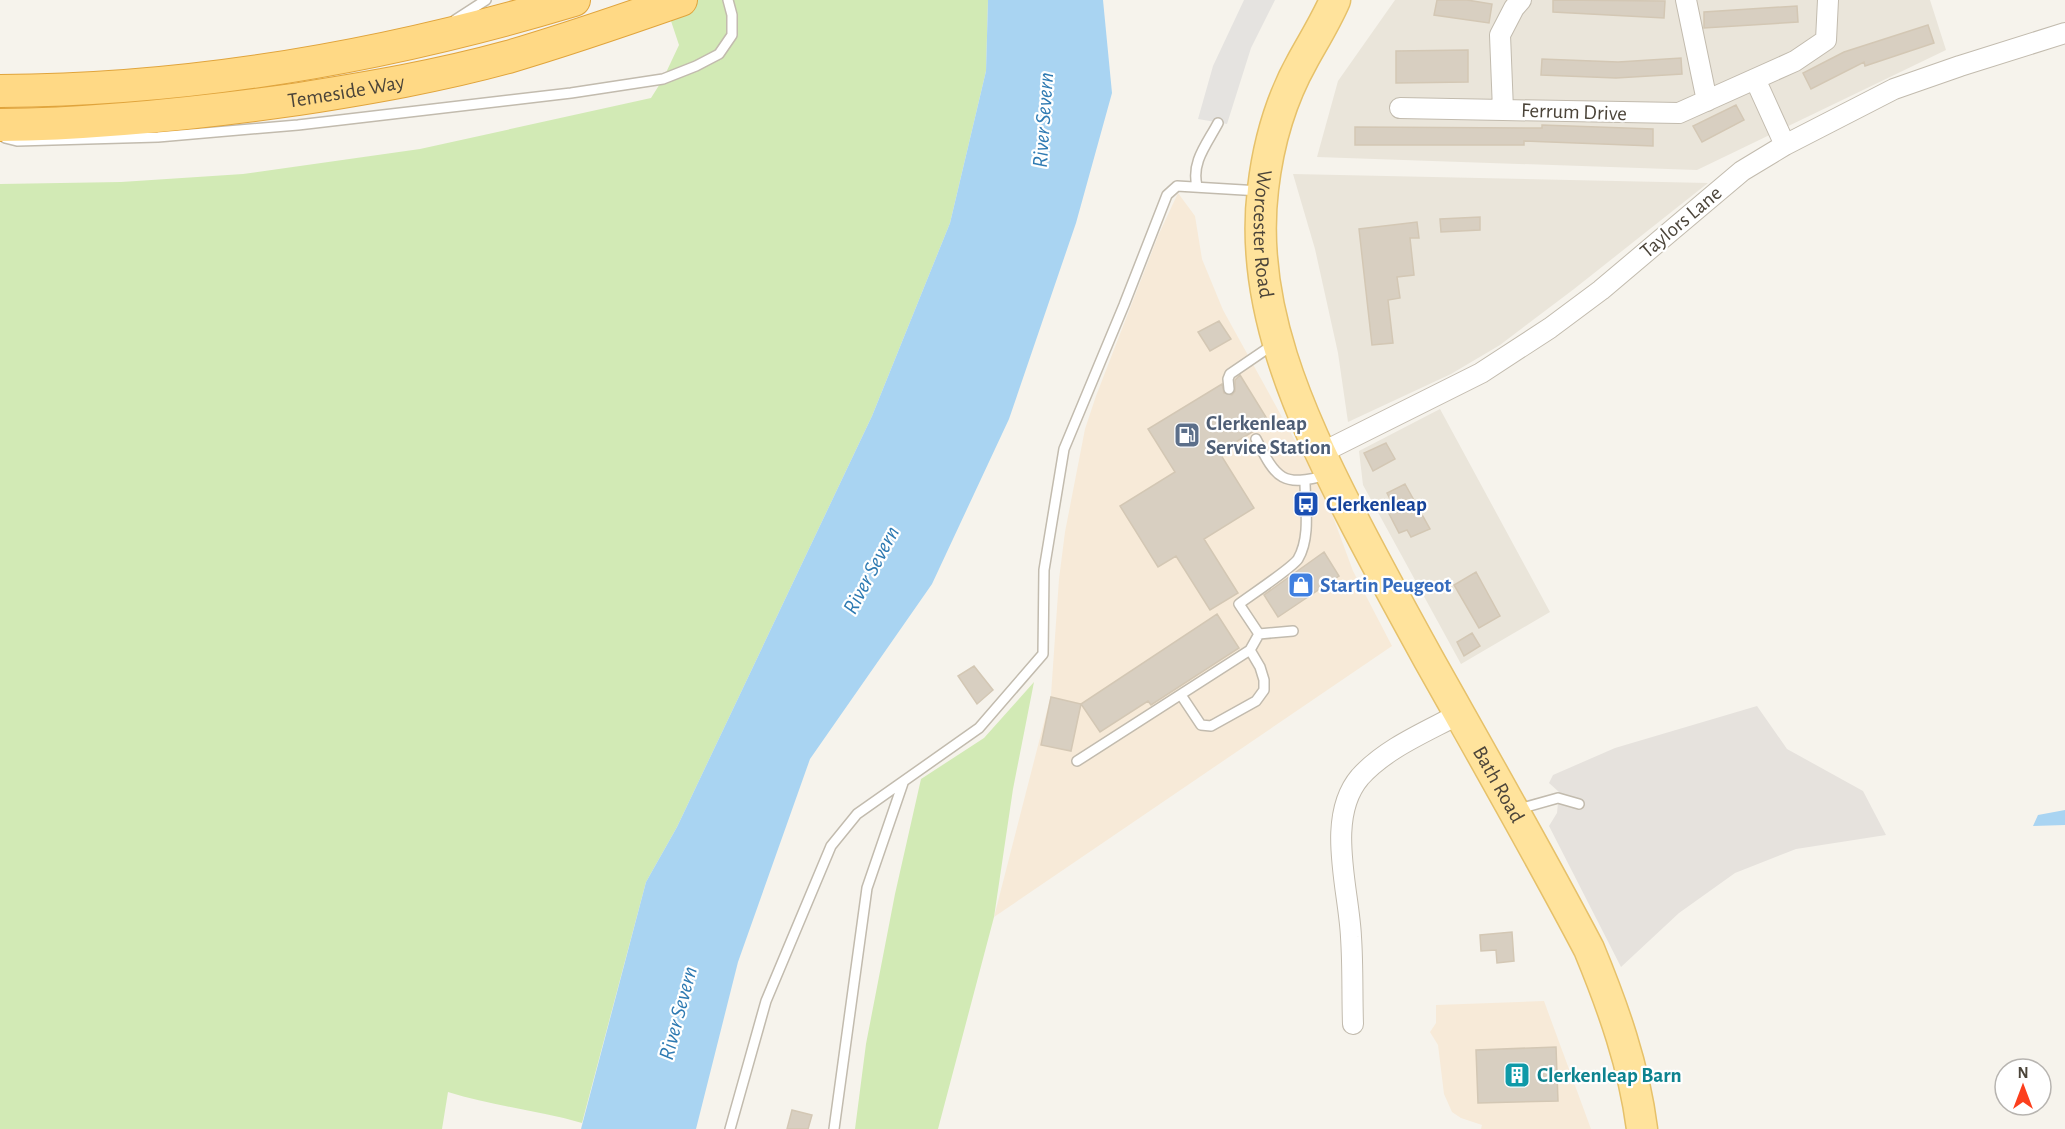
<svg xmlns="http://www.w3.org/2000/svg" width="2065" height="1129" font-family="'Alegreya Sans',sans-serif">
  <rect width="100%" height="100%" fill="#f6f3ec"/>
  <path fill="#eae5da" d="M1395 0H1930L1946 50 1697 170 1317 157 1338 81Z
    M1293 174 1708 183 1574 289 1500 345 1451 374 1348 422 1338 353 1315 249Z
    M1440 409 1550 612 1461 664 1363 485 1359 451Z"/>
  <path fill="#f7ead8" d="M1178 193 1195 216 1202 259 1223 310 1325 495 1353 571 1392 646 994 917 1051 695 1059 579 1065 532 1085 429 1096 396 1158 236Z
    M1544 1001 1591 1129H1481L1482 1125 1461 1118 1452 1112 1444 1094 1438 1045 1430 1032 1436 1023V1005Z"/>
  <path fill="#e6e2dd" d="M1757 706 1787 749 1863 791 1886 835 1796 849 1735 873 1679 913 1621 967 1549 826 1557 813 1559 792 1549 783 1553 775 1615 748Z"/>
  <path fill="#d2eab5" d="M664 0H988L986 71 950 223 872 416 677 827 646 882 582 1123C538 1110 492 1106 448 1092L442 1129H0V184L121 182 243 174 420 149 651 98 663 79 679 45Z
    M1034 682 1013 789 994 917 938 1129H855L866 1044 895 894 921 779 984 738Z"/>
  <path fill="#e5e3e0" d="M1244 0H1275L1251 48 1227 124 1198 119 1213 66Z"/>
  <path fill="#a9d4f2" d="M988 0H1103L1112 93 1076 223 1009 419 932 584 810 759 738 962 696 1129H581L646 882 677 827 872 416 950 223 986 71Z
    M2065 810V825L2033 826 2038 815Z"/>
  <path fill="#d8cfc1" stroke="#d3c7b4" stroke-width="1.5" d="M1437 0H1467L1492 4 1489 23 1434 15Z
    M1553 0 1665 1 1664 18 1553 12Z
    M1797 6 1798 22 1704 28V12Z
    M1928 25 1934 43 1865 66 1864 62 1811 89 1803 73 1844 52Z
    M1468 50V82L1396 83V51Z
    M1681 58 1682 74 1616 78 1541 75 1542 59 1618 62Z
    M1736 105 1744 120 1702 142 1693 126Z
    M1542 125 1653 129V146L1524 141V145H1355V127L1542 128Z
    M1480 217V230L1441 232 1440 219Z
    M1417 222 1419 238H1410L1414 275 1397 277 1400 298 1388 300 1393 343 1372 345 1359 229Z
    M1219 321 1231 339 1210 351 1198 332Z
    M1240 375 1269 422 1219 452 1254 508 1204 539 1238 593 1210 610 1176 556 1158 567 1120 506 1175 472 1148 429 1222 384 1224 393 1232 395 1235 391V380Z
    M1386 443 1395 459 1373 471 1364 453Z
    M1405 484 1430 529 1411 537 1407 530 1399 533 1385 506 1392 503 1387 493Z
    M1324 552 1339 576 1278 617 1264 595Z
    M1476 572 1500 616 1479 628 1454 585Z
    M1217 614 1239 648 1151 705 1148 701 1100 732 1081 704Z
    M1472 633 1480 646 1464 656 1457 642Z
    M974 666 993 690 977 704 958 676Z
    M1051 697 1081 704 1071 751 1041 745Z
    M1512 932 1514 961 1497 963 1496 950 1481 951 1480 935Z
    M1556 1047 1558 1101 1478 1103 1476 1050Z
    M792 1110 812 1115 808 1129H787Z"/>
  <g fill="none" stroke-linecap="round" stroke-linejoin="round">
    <g stroke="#c2bbae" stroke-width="12">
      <path id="service" d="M455 20 486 0
        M5 138 17 141 158 137 298 125 571 93 663 79 696 66 719 54 732 35V15L728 0
        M1197 186C1191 162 1207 144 1218 123
        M1229 389 1228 379 1230 374 1274 344
        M1256 439C1277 480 1282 487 1328 475
        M1259 634 1293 631
        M1181 695 1201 725 1211 726 1256 701 1264 690V680L1260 667 1250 650
        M1077 761 1250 650 1259 634 1239 604C1251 595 1292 568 1298 559 1311 537 1305 505 1305 481
        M1519 809 1558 798 1579 804
        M730 1129 766 1001 831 846 857 814 979 728 1043 654 1044 570 1064 449 1124 305 1167 195 1177 186 1260 191
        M834 1129 867 888 903 783"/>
    </g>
    <g stroke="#c2bbae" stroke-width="22">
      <path id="minor" d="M1521 0 1514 8 1500 35 1503 110 1679 113 1795 61 1826 40 1828 0
        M1686 0 1707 101
        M1755 79 1785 145
        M1400 108 1503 110
        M1319 454 1481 373 1550 328 1601 290 1742 171 1785 145 1894 89 1960 66 2065 33
        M1353 1024C1352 995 1353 966 1351 937 1349 889 1325 818 1360 777 1386 748 1426 732 1459 714"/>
    </g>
    <g stroke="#e6c16a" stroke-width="33">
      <g id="primary">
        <path id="s1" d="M1335 0C1326 21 1314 40 1303 60 1281 99 1268 145 1263 189 1249 304 1299 413 1350 513 1375 562 1402 611 1429 660 1483 756 1538 852 1589 949 1613 1007 1634 1066 1642 1129"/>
      </g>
    </g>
    <g stroke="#e0a43c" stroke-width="34">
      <g id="trunk">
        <path d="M0 91C195 90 388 56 574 0"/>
        <path id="s2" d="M0 125C100 124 200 113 299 99 369 88 439 76 508 57 566 40 624 20 681 0"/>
      </g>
    </g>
    <use href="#service" stroke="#fff" stroke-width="9"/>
    <use href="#minor" stroke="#fff" stroke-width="20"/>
    <use href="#primary" stroke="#ffe39c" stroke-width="30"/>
    <use href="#trunk" stroke="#ffd985" stroke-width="32"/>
  </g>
  <defs>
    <g id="fuel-square" transform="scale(1.35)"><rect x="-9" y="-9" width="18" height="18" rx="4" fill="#5c6f8a" stroke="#fff"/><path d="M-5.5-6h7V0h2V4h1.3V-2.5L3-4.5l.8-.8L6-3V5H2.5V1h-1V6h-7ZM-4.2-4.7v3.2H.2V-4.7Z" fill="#fff"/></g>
    <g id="bus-square" transform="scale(1.35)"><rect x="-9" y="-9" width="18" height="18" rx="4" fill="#1a4fb4" stroke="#fff"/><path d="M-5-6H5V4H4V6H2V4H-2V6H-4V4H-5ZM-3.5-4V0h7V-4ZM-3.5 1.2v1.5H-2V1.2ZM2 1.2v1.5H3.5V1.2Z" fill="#fff"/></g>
    <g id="shop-square" transform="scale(1.35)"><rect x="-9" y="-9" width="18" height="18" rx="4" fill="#3f7fe0" stroke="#fff"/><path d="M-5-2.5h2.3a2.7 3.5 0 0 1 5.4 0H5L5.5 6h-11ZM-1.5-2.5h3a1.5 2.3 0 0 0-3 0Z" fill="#fff"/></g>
    <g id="building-square" transform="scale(1.35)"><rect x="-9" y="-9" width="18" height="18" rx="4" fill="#0f9aa8" stroke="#fff"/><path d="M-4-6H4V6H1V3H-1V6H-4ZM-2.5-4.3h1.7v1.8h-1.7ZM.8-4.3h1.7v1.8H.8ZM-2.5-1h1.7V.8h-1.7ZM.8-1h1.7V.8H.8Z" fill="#fff"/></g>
  </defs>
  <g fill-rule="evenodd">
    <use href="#fuel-square" x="1187" y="435"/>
    <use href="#bus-square" x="1306" y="504"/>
    <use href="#shop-square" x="1301" y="585"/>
    <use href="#building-square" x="1517" y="1075"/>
  </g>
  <g text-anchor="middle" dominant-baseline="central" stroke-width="4.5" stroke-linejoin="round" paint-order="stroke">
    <g font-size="21" fill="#4b4439" stroke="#fff">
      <text stroke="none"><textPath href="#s2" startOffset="348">Temeside Way</textPath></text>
      <text transform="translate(1574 112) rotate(2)">Ferrum Drive</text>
      <text transform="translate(1681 222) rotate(-40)">Taylors Lane</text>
      <text stroke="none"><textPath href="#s1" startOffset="249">Worcester Road</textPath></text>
      <text stroke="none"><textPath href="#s1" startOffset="854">Bath Road</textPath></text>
    </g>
    <g font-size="21" font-weight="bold" fill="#4e5e75" stroke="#fff" text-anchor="start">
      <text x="1206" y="423">Clerkenleap<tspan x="1206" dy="24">Service Station</tspan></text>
    </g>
    <g font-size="21" font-weight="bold" fill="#164399" stroke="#fff" text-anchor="start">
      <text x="1326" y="504">Clerkenleap</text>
    </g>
    <g font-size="21" font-weight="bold" fill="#366cbe" stroke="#fff" text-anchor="start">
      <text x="1320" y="585">Startin Peugeot</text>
    </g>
    <g font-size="21" font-weight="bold" fill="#0d838f" stroke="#fff" text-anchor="start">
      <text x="1537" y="1075">Clerkenleap Barn</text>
    </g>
    <g font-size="22" font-style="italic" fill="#2e7ab2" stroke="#fff">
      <text transform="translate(1043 120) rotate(-86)">River Severn</text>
      <text transform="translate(871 570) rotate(-62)">River Severn</text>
      <text transform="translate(678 1013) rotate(-75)">River Severn</text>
    </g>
  </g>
  <g transform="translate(2023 1087)"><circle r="28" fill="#ffffff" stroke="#b7b4b0" stroke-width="1.5"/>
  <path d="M0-4.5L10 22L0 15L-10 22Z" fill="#fc3f1d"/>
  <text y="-9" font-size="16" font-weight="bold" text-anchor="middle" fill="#4b4439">N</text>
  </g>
</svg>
